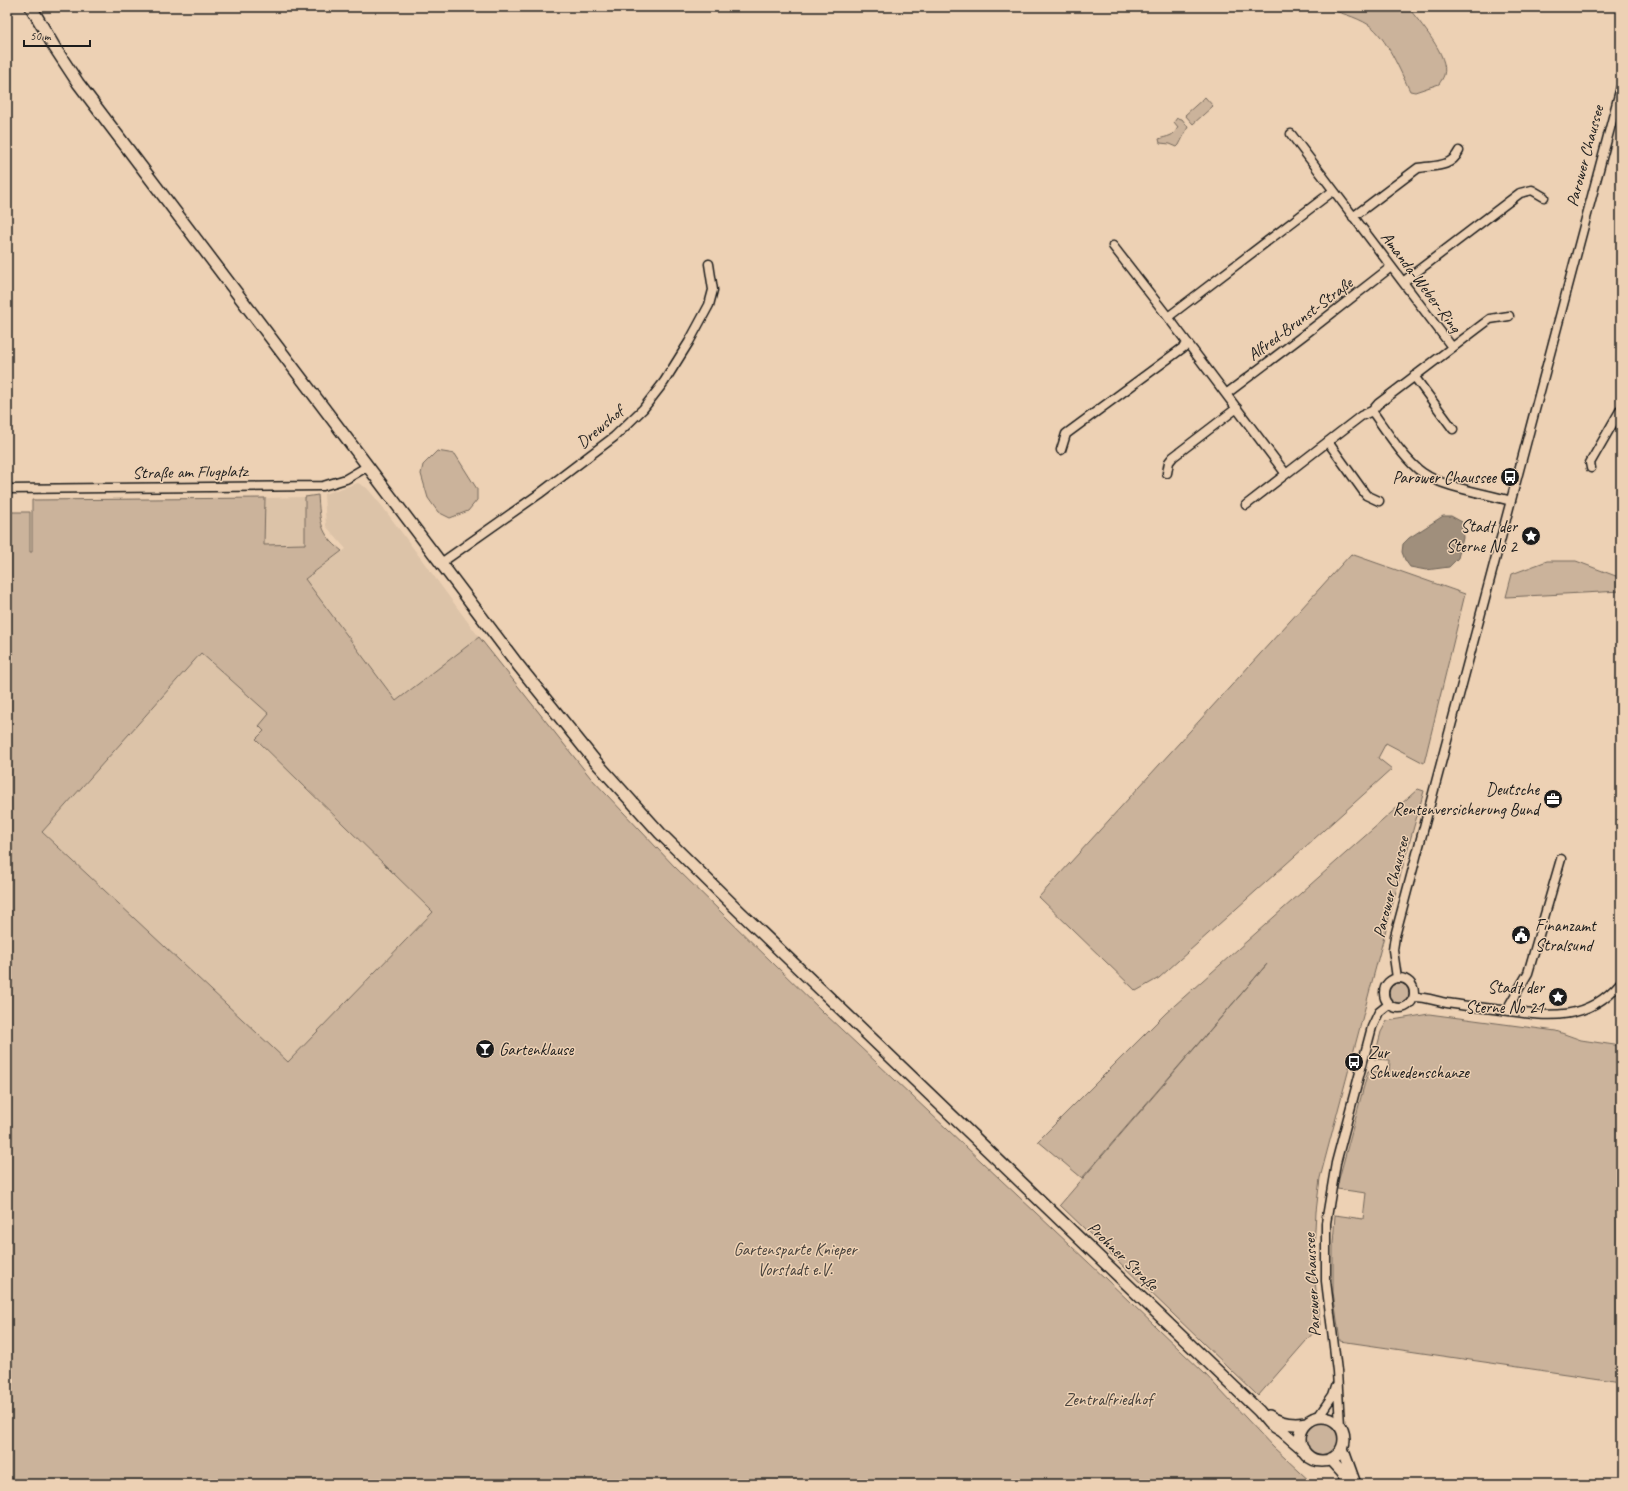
<svg xmlns="http://www.w3.org/2000/svg" width="1628" height="1491" font-family="Caveat,sans-serif">
  <rect width="100%" height="100%" fill="#edd1b4"/>
  <filter id="ink" filterUnits="userSpaceOnUse"><feTurbulence type="fractalNoise" baseFrequency=".025" numOctaves="2"/><feDisplacementMap in="SourceGraphic" scale="8" xChannelSelector="R" yChannelSelector="G"/><feConvolveMatrix kernelMatrix="1 2 1 2 8 2 1 2 1" color-interpolation-filters="sRGB"/></filter>
  <g filter="url(#ink)">
    <path fill="#dcc3a8" d="M358 483 367 488 382 506 479 637 396 701 305 579 346 549 326 526 324 494Z
      M305 497 306 544 264 545 265 498Z
      M201 653 270 714 259 726 264 731 256 740 433 912 344 1008 288 1063 42 832Z"/>
    <path fill="#cbb39b" stroke="#74685c" fill-rule="evenodd" d="M1323 7H1408C1419 22 1450 56 1444 75 1443 78 1441 81 1439 84L1415 92 1410 91C1401 73 1386 36 1369 25 1355 16 1339 13 1323 7Z
      M1205 97 1213 106 1193 124 1185 115Z
      M1177 118 1182 119 1188 127 1179 145 1177 147 1170 144 1160 143 1159 139C1167 136 1174 137 1178 127L1174 122Z
      M437 451 455 454 477 489V500L468 511 450 518 438 512 428 498 421 474 423 465Z
      M318 495C320 522 320 534 342 551L305 579 396 701 479 637 590 777 674 866 824 1013 1106 1279 1205 1374 1273 1447 1313 1484H7V512H30V552H32V500L265 498 264 545 305 544V497ZM201 653 269 714 259 726 264 731 256 739 433 912 288 1062 42 832Z
      M1351 554 1465 594 1424 763 1386 743 1378 758 1392 769 1159 978 1136 991 1039 897Z
      M1547 561H1576L1621 578V591L1506 597 1512 574Z
      M1418 789 1424 791 1400 876 1320 1178 1316 1212 1313 1264 1320 1325 1258 1396 1060 1205 1267 964 1082 1178 1038 1141 1166 1013Z
      M1389 993a10 10 0 1 1 20 0a10 10 0 1 1-20 0Z
      M1429 1014 1556 1031 1581 1040 1621 1046V1382L1340 1341 1333 1292V1245L1335 1215 1363 1219 1366 1193 1337 1189 1339 1179 1368 1071 1389 1073 1390 1060 1374 1059 1381 1032 1387 1021Z
      M1306 1439a17 17 0 1 1 34 0a17 17 0 1 1-34 0Z"/>
    <path fill="#a08f7c" stroke="#6b6156" d="M1443 516H1451L1462 522 1463 538 1458 558 1449 567 1426 570 1410 567 1405 560 1402 552 1403 544 1409 538Z"/>
    <g fill="none" stroke-linecap="round" stroke-linejoin="round">
      <g stroke="#1c1c1c" stroke-width="11">
        <path id="minor" d="M1291 134 1452 347
          M1333 191 1168 317 1286 474 1361 416 1372 411 1378 404 1482 325 1490 319 1509 316
          M1353 217 1418 168C1433 165 1450 169 1459 151
          M1113 246 1168 317
          M1403 282 1520 193 1532 190 1544 197
          M1414 376 1453 429
          M1226 394 1304 335 1391 267
          M1372 411C1385 429 1405 461 1423 473 1444 488 1485 493 1511 501
          M1328 442 1366 495 1379 501
          M1061 450 1066 434 1188 344
          M1591 468 1590 463 1621 409
          M1167 473 1169 462 1173 457 1237 408
          M7 489 323 486 346 479 368 466
          M1246 505 1286 474
          M441 563 539 494 614 437 643 409 664 382 689 342 709 305 713 290 709 264
          M1384 993a15 15 0 1 1 30 0a15 15 0 1 1-30 0Z
          M1397 978 1393 950 1395 936 1621 87
          M1414 997C1426 997 1436 1001 1447 1003 1466 1006 1484 1008 1502 1010 1550 1017 1587 1022 1621 982
          M1510 1004 1528 973 1561 859
          M1318 1417 1333 1395 1336 1386
          M1340 1426 1337 1371 1326 1281V1223L1336 1163 1372 1027 1379 1012 1389 1004"/>
      </g>
      <g stroke="#1c1c1c" stroke-width="14">
        <path id="major" d="M31 7 55 48 78 83 518 665 595 761 660 833 739 911 1259 1411 1269 1423 1282 1431 1303 1449
          M1269 1416C1280 1424 1294 1425 1307 1423
          M1300 1439a22 22 0 1 1 44 0a22 22 0 1 1-44 0Z
          M1342 1448 1355 1484
          M1330 1459 1341 1471 1350 1484"/>
      </g>
      <use href="#minor" stroke="#edd1b4" stroke-width="8"/>
      <use href="#major" stroke="#edd1b4" stroke-width="11"/>
    </g>
  </g>
  <defs>
    <g id="bus-disc" transform="scale(1)"><circle r="9.5" fill="#1c1c1c" stroke="#edd1b4"/><path d="M-5-6H5V4H4V6H2V4H-2V6H-4V4H-5ZM-3.5-4V0h7V-4ZM-3.5 1.2v1.5H-2V1.2ZM2 1.2v1.5H3.5V1.2Z" fill="#fff"/></g>
    <g id="sight-disc" transform="scale(1)"><circle r="9.5" fill="#1c1c1c" stroke="#edd1b4"/><path d="M0-6L1.8-2.2L6-1.7L2.9 1.2L3.7 5.4L0 3.3L-3.7 5.4L-2.9 1.2L-6-1.7L-1.8-2.2Z" fill="#fff"/></g>
    <g id="office-disc" transform="scale(1)"><circle r="9.5" fill="#1c1c1c" stroke="#edd1b4"/><path d="M-6-3h4V-5.5h4V-3h4V5H-6ZM-1-4.5V-3h2v-1.5ZM-6 0V1H6V0Z" fill="#fff"/></g>
    <g id="civic-disc" transform="scale(1)"><circle r="9.5" fill="#1c1c1c" stroke="#edd1b4"/><path d="M-.6-6.5H3V-4.5H.6V-3L4-1V1h2V6H-6V1h2V-1L-.6-3ZM-1.2 2.5V6h2.4V2.5Z" fill="#fff"/></g>
    <g id="bar-disc" transform="scale(1)"><circle r="9.5" fill="#1c1c1c" stroke="#edd1b4"/><path d="M-6-5H6L.8 .8V4.5H3.5V6h-7V4.5H-.8V.8Z" fill="#fff"/></g>
  </defs>
  <g fill-rule="evenodd">
    <use href="#bus-disc" x="1510" y="477"/>
    <use href="#sight-disc" x="1531" y="536"/>
    <use href="#office-disc" x="1553" y="799"/>
    <use href="#civic-disc" x="1521" y="935"/>
    <use href="#sight-disc" x="1558" y="997"/>
    <use href="#bar-disc" x="485" y="1049"/>
    <use href="#bus-disc" x="1354" y="1062"/>
  </g>
  <g text-anchor="middle" dominant-baseline="central" stroke-width="3" stroke-linejoin="round" paint-order="stroke">
    <g font-size="17" fill="#1c1c1c" stroke="#edd1b4">
      <text transform="translate(1585 156) rotate(-75)">Parower Chaussee</text>
      <text transform="translate(1421 282) rotate(53)">Amanda-Weber-Ring</text>
      <text transform="translate(1300 319) rotate(-37)">Alfred-Brunst-Straße</text>
      <text transform="translate(600 427) rotate(-40)">Drewshof</text>
      <text transform="translate(190 472) rotate(-1)">Straße am Flugplatz</text>
      <text transform="translate(1391 887) rotate(-76)">Parower Chaussee</text>
      <text transform="translate(1123 1256) rotate(44)">Prohner Straße</text>
      <text transform="translate(1312 1285) rotate(-93)">Parower Chaussee</text>
    </g>
    <g font-size="17" fill="#1c1c1c" stroke="#edd1b4" text-anchor="end">
      <text x="1496" y="477">Parower Chaussee</text>
      <text x="1517" y="526">Stadt der<tspan x="1517" dy="20">Sterne No 2</tspan></text>
      <text x="1539" y="789">Deutsche<tspan x="1539" dy="20">Rentenversicherung Bund</tspan></text>
      <text x="1535" y="925" text-anchor="start">Finanzamt<tspan x="1535" dy="20">Stralsund</tspan></text>
      <text x="1544" y="987">Stadt der<tspan x="1544" dy="20">Sterne No 21</tspan></text>
      <text x="499" y="1049" text-anchor="start">Gartenklause</text>
      <text x="1368" y="1052" text-anchor="start">Zur<tspan x="1368" dy="20">Schwedenschanze</tspan></text>
    </g>
    <g font-size="17" fill="#48423c" stroke="#edd1b4">
      <text x="795" y="1249">Gartensparte Knieper<tspan x="795" dy="20">Vorstadt e.V.</tspan></text>
      <text x="1108" y="1399">Zentralfriedhof</text>
    </g>
  </g>
  <rect width="1628" height="1491" fill="none" stroke="#edd1b4" stroke-width="24"/>
  <rect x="12" y="12" width="1604" height="1467" fill="none" stroke="#1c1c1c" stroke-width="1.5" filter="url(#ink)"/>
  <path d="M24 40v6h66v-6" fill="none" stroke="#1c1c1c" stroke-width="2"/>
  <text x="30" y="40" font-size="12" fill="#1c1c1c" stroke="#edd1b4" stroke-width="3" paint-order="stroke">50 m</text>
</svg>
